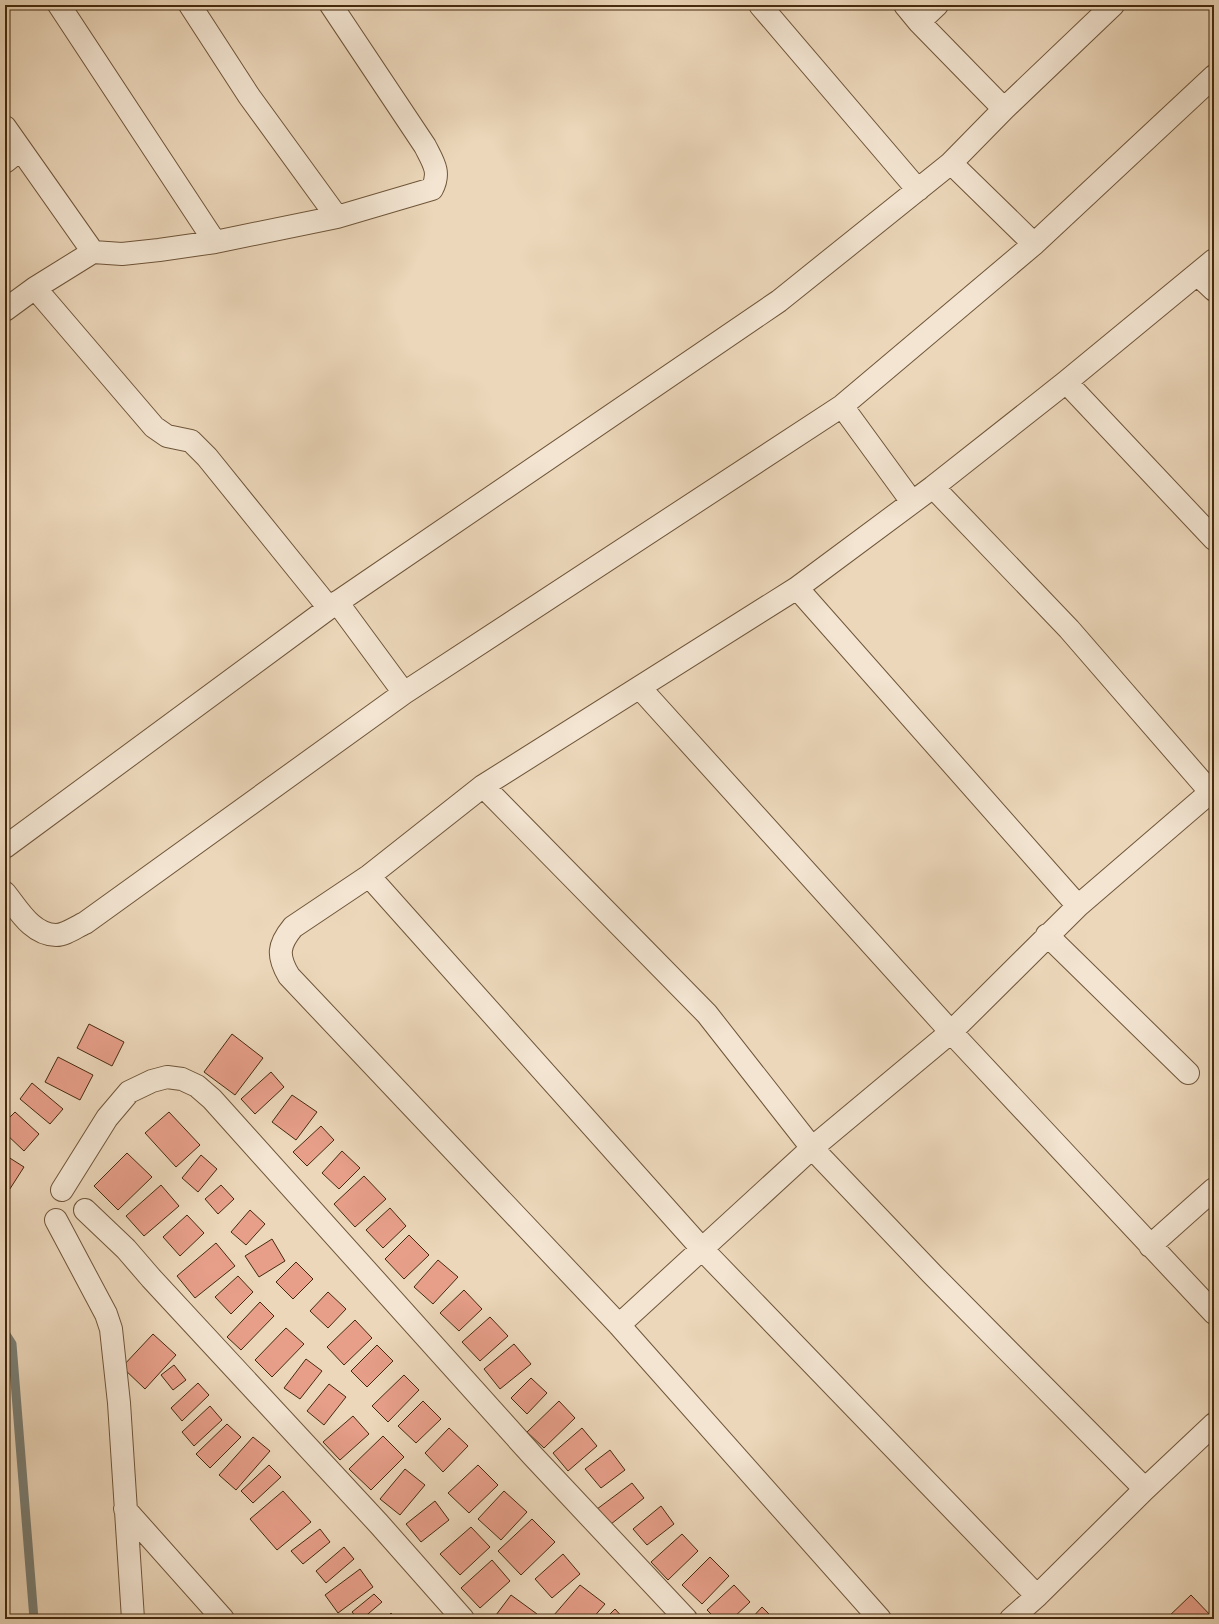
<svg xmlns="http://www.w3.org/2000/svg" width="1219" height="1624" font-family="Cardo,serif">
  <rect width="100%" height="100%" fill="#ecd7ba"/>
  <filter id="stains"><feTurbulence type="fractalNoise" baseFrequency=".005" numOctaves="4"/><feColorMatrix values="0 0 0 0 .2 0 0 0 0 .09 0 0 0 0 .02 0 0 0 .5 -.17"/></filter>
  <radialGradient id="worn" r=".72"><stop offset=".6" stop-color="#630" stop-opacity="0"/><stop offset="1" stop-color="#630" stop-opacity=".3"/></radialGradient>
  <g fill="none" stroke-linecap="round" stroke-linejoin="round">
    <path stroke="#7a7f75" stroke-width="9" d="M5 1333 12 1344 34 1619"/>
  </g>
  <path fill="#e79f8a" stroke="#452a0d" d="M89 1024 124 1042 112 1066 77 1048Z
    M232 1034 263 1058 235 1095 204 1072Z
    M58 1057 93 1075 80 1100 45 1082Z
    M271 1072 284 1087 255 1114 241 1099Z
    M32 1083 63 1109 50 1124 20 1099Z
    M292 1095 317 1112 296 1140 272 1122Z
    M15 1112 39 1134 24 1151 5 1133V1122Z
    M169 1112 200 1145 176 1167 145 1133Z
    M321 1126 334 1140 307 1166 293 1152Z
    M342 1151 360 1168 339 1189 322 1173Z
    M127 1153 152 1177 118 1210 94 1186Z
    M5 1155 24 1167 6 1195H5Z
    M201 1155 217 1169 198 1192 182 1178Z
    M364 1176 386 1199 355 1227 334 1204Z
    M161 1185 179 1206 144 1236 126 1216Z
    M221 1185 234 1199 218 1214 205 1199Z
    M390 1208 406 1226 383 1248 366 1230Z
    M250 1210 265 1224 246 1245 231 1232Z
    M187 1215 204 1233 180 1256 163 1237Z
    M409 1235 429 1255 404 1279 385 1259Z
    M272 1239 285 1261 259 1277 245 1256Z
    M216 1243 235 1266 195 1298 177 1276Z
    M438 1260 458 1277 433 1304 414 1287Z
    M296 1262 313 1279 293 1299 276 1282Z
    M238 1276 253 1292 231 1314 215 1297Z
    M464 1290 482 1309 459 1331 440 1313Z
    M328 1292 346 1309 328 1328 310 1311Z
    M260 1302 274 1316 241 1350 227 1337Z
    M490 1317 508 1336 480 1361 462 1342Z
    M355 1320 372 1338 344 1365 327 1347Z
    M286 1328 304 1344 272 1377 255 1360Z
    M153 1334 176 1355 145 1389 122 1367Z
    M514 1344 531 1364 500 1389 484 1369Z
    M377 1345 393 1361 367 1387 351 1371Z
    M306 1359 322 1371 300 1399 284 1388Z
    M174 1365 186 1380 173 1390 161 1375Z
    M404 1375 419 1390 388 1422 372 1406Z
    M531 1378 547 1393 527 1414 511 1398Z
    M198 1383 209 1395 182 1421 171 1408Z
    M329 1384 346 1397 324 1425 307 1411Z
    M423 1401 441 1419 416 1443 398 1426Z
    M559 1401 575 1418 544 1448 527 1432Z
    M210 1406 222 1420 194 1446 182 1432Z
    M353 1416 369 1434 340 1460 323 1442Z
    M227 1424 241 1437 210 1468 196 1454Z
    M449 1428 468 1446 443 1472 425 1453Z
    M582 1428 597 1446 568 1471 553 1453Z
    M383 1436 404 1457 371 1490 349 1469Z
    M253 1437 270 1451 236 1490 219 1475Z
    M610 1450 625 1470 601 1488 585 1469Z
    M269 1465 281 1477 253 1503 241 1491Z
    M478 1465 498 1485 469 1513 448 1493Z
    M405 1469 425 1485 400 1515 380 1499Z
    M632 1483 644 1498 606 1528 593 1512Z
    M283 1491 311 1522 277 1550 250 1519Z
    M504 1491 527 1512 501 1540 478 1519Z
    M435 1501 449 1520 421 1542 406 1524Z
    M661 1506 674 1524 647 1545 633 1529Z
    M532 1519 555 1542 521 1575 498 1551Z
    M471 1527 490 1547 460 1575 440 1554Z
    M320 1529 330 1542 303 1564 291 1551Z
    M682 1534 698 1551 668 1580 651 1562Z
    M344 1547 354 1559 326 1583 316 1571Z
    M563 1554 580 1574 552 1598 535 1579Z
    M710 1557 729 1576 702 1604 682 1585Z
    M492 1560 510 1581 480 1608 461 1588Z
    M360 1569 373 1587 338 1613 325 1595Z
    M580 1585 605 1604 592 1619H559L554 1615Z
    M734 1585 750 1602 732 1619H716L707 1610Z
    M374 1594 382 1602 362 1619H358L352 1612Z
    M511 1595 537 1614 533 1619H493Z
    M1191 1595 1214 1619H1166Z
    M762 1607 769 1614 764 1619H751Z
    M615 1609 624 1619H605Z
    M391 1613 397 1619H386Z"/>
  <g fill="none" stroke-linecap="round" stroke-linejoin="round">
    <g stroke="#6f5538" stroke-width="24">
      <path id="minor" d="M59 5 215 242
        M190 5 249 96 337 217
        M760 5 918 190
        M905 5 919 22 1004 109
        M919 22 937 5
        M5 127 93 252 122 254 159 250 215 242 337 217 432 189C441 172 433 162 425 146L331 5
        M5 162 20 150
        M951 163 1034 244
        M1197 274 1214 290
        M35 288 154 427 167 436 191 441 207 457 329 608
        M5 310 35 288 93 252
        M1066 382 1214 539
        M842 406 912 502
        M933 487 1069 629 1214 796
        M797 588 1078 906
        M337 602 404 693
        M640 688 951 1032 1214 1313
        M483 786 707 1014 812 1148 933 1275 1145 1489
        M5 847 329 608 779 301 951 163 1004 109 1113 5
        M369 876 703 1250 1037 1596
        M5 893C18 909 32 935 56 935 65 935 76 927 85 923L404 693 842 406 1034 244 1214 76
        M1047 935 1188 1073
        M62 1190 107 1118 129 1092 152 1081 167 1077 182 1079 197 1086 212 1099 533 1456 686 1619
        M85 1210 126 1249 151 1278 379 1524 463 1619
        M56 1220 106 1314 111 1329 119 1403 133 1619
        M1150 1246 1214 1189
        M619 1325 812 1148 951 1032 1078 906 1214 789
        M125 1509 223 1619
        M880 1619 619 1325 289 976C277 956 278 945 293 927L369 876 483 786 797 588 933 487 1066 382 1214 260
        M1011 1619 1037 1596 1145 1489 1214 1424"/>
    </g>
    <use href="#minor" stroke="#f3e5d2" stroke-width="22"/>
  </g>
  <rect width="1219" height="1624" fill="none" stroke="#ecd7ba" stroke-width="20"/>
  <rect x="6" y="6" width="1207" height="1612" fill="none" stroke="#452a0d" stroke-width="2"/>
  <rect x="10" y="10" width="1199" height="1604" fill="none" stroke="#452a0d"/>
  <rect width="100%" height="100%" filter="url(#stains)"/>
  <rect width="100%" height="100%" fill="url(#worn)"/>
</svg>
